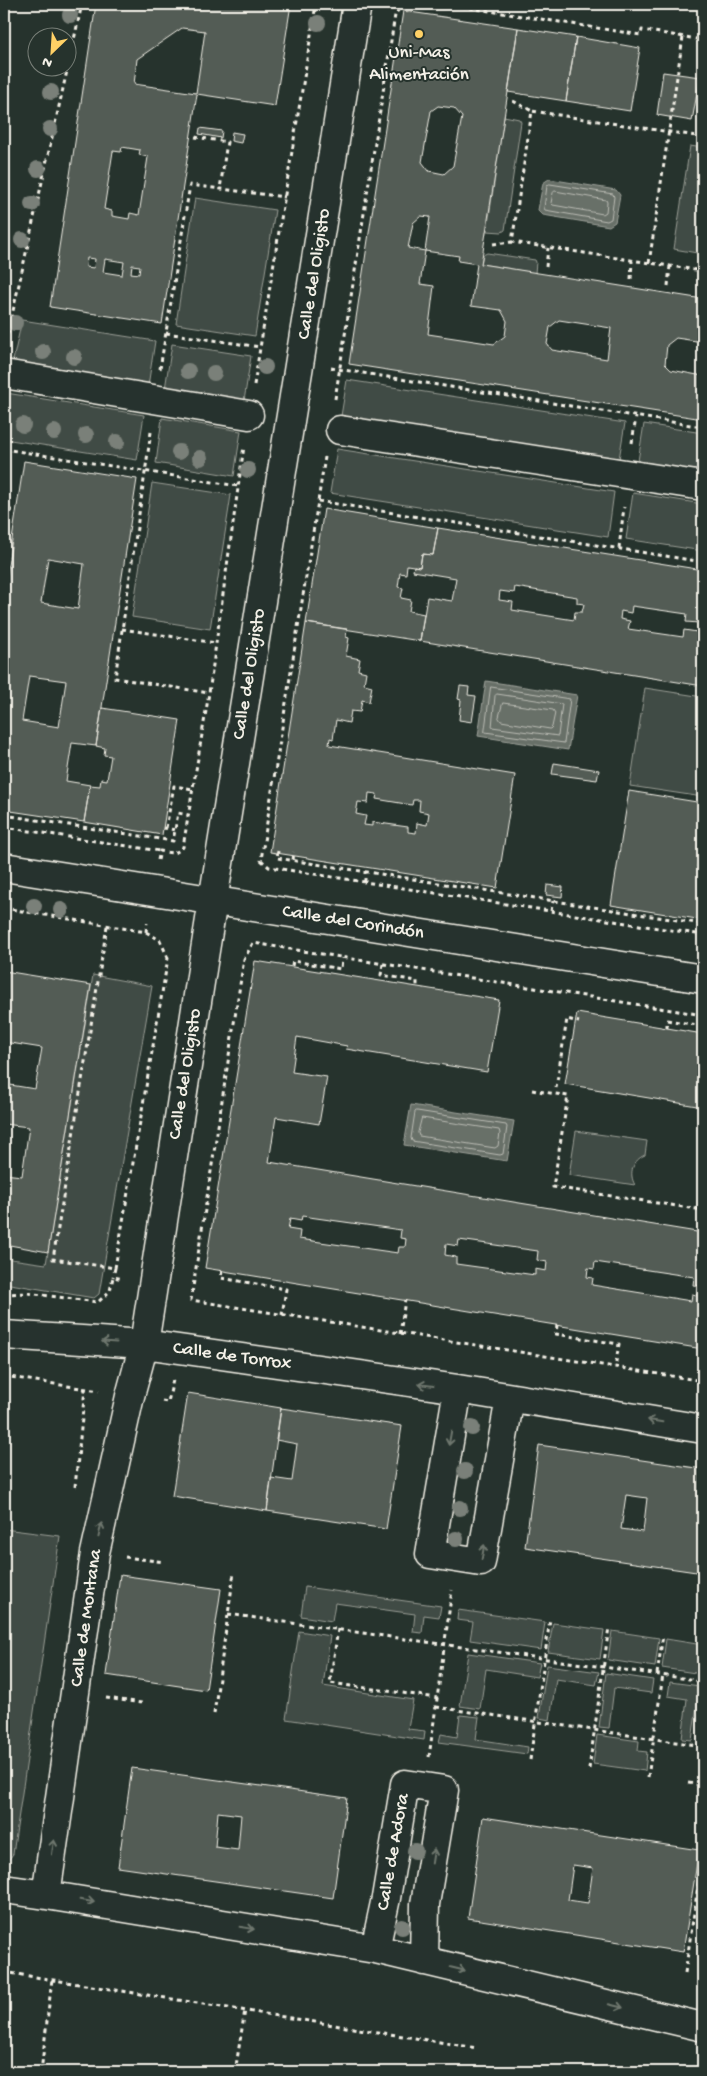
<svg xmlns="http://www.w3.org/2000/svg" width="707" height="2076" font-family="'Gochi Hand',sans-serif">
  <rect width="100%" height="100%" fill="#26332d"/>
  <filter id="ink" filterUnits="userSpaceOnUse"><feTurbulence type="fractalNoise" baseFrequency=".02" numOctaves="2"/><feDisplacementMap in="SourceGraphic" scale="10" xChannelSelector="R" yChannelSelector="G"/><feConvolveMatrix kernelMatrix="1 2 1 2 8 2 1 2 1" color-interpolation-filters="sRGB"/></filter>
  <g filter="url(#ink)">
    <path fill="#414b45" stroke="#9a9e96" d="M504 116 519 119 521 122 505 230 502 232 487 231Z
      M690 146 703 148V254L674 249Z
      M195 198 275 210 255 336 176 324Z
      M487 253 535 260 536 262 535 273 481 264 483 255Z
      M22 320 155 341 148 386 12 365Z
      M172 344 251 356 244 401 165 389Z
      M347 380 625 423 619 459 341 416Z
      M6 393 144 415 137 460 4 439V402Z
      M162 418 241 431 234 476 156 463Z
      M644 424 703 433V472L638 461Z
      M337 449 614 492 608 537 330 493Z
      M152 483 231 495 210 629 132 617Z
      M633 493 703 504V551L626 539Z
      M645 688 703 697V797L630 786Z
      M93 975 152 986 99 1294 94 1298 4 1283V1258L46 1264Z
      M576 1131 647 1141 645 1155C633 1160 628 1173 635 1185L569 1175Z
      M4 1529 60 1536 13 1854 6 1863H4Z
      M305 1587 441 1606 439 1617 424 1615 422 1633 413 1632 415 1614 335 1603 332 1621 301 1616Z
      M458 1610 545 1622 541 1650 470 1640 473 1622 457 1620Z
      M553 1623 604 1630 600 1659 548 1652Z
      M299 1631 330 1636 323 1686 413 1700 408 1729 425 1731 424 1740 286 1719Z
      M612 1631 659 1638 655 1667 608 1660Z
      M666 1639 703 1645 702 1674 662 1668Z
      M468 1653 540 1663 537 1677 486 1669 480 1709 460 1706Z
      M547 1665 599 1672 596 1685 556 1679 550 1720 539 1718Z
      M606 1673 653 1680 651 1693 614 1688 609 1728 599 1727Z
      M670 1682 700 1686 692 1740 682 1739 687 1699 668 1696Z
      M460 1715 479 1717 476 1739 528 1747 527 1754 439 1742 441 1734 457 1737Z
      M597 1735 639 1741 638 1751 647 1752 645 1771 593 1764Z"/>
    <path fill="#676f68" stroke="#9fa39b" d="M549 179 616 190 620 195 615 222 609 226 543 215 538 210 543 183Z
      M486 681 577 695 568 750 478 736Z
      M411 1105 514 1121 507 1161 404 1145Z"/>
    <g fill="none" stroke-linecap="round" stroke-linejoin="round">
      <path stroke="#bcbdb5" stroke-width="1" d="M550 184 613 194 614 197 611 219 607 221 545 210 544 208 547 186Z
        M555 191 606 200 607 202 606 212 603 214 553 205 551 203 553 193Z
        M491 687 570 699 564 743 485 732Z
        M497 694 562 704 558 736 492 727 495 696Z
        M503 703 553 710 555 713 552 727 550 729 501 721 499 718Z
        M417 1111 506 1125 507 1127 503 1154 500 1155 412 1141 411 1138 415 1112Z
        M422 1118 499 1130 500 1133 498 1146 495 1148 419 1136 418 1133Z"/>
    </g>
    <path fill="#525c55" stroke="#f4f1e8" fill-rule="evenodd" d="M96 4H291L275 106 197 94 162 324 50 307ZM182 28 205 31 196 93 134 84 137 59ZM122 147 140 150 139 155 148 157 139 215 130 213 129 219 112 216V211L104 209 113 151 121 152ZM87 258 95 259 94 268 86 267ZM105 259 124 262 122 275 103 272ZM132 265 140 266 139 274 131 273Z
      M403 11 518 28 481 264 703 299V342L676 338 667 345 665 364 671 370 703 376V419L349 364ZM438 106 454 108 462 117 453 166 444 174 429 171 422 162 431 111ZM421 216 430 217 425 251 408 248 413 223ZM425 251 459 256 458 261 477 264 471 306 501 310 507 321 505 336 494 344 428 334 434 286 420 284ZM559 320 611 328 607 359 552 350 547 344 550 327Z
      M518 28 576 37 566 101 508 92Z
      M576 37 640 48 630 111 566 101Z
      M663 72 700 77 692 121 657 115Z
      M200 128 222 131 221 138 199 134Z
      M232 132 243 134 241 143 231 141Z
      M24 461 137 479 96 746 72 743 66 781 90 785 84 822 4 810V592ZM48 558 84 564 78 609 41 603ZM29 676 66 681 59 727 22 721Z
      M324 509 438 528 433 555 422 554 420 567 407 565 406 574 400 573 398 587 403 588 401 598 411 600 409 611 424 614 420 641 306 623Z
      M438 528 703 570V686L420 641 427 597 452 601 456 578 413 571 414 566 420 567 422 554 433 555ZM515 587 577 597V603L584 604 582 612H575L574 620 512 610 513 602 499 600 500 591 514 593ZM632 606 687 614 686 622 699 623 697 632 684 630 683 637 628 629 630 621 620 619 621 611 631 613Z
      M306 623 347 629 346 637 349 638 346 656 360 659 358 670 366 672 364 684 372 686 369 702 362 700 360 712 351 711 349 723 336 720 333 739 330 738 329 745 515 775 497 888 270 852ZM369 793 377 794 376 799 412 805 413 800H420L419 811 429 813 427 825 417 823 416 833 408 832V827L372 822V826L364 825 366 816 356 814 358 802 368 803Z
      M460 686 469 687 468 695 476 696 472 722 459 720 461 700 458 699Z
      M102 708 180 720 162 835 84 822 90 785 100 786 101 779 107 780 111 756 104 755 105 748 96 746Z
      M554 763 599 770 597 780 552 774Z
      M629 791 703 803V856L699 855 697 867 703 869V920L611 905Z
      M547 885 563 887 562 897 546 895Z
      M255 961 499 1000 487 1072 346 1049 347 1046 297 1037 292 1072 327 1077 319 1124 276 1117 269 1162 703 1233V1286L693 1285 694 1277 595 1262 594 1269 588 1268 587 1277 593 1278 592 1285 691 1301 692 1294 702 1296 703 1291V1349L205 1268ZM302 1216 401 1230 400 1238 406 1239 405 1247H399L398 1253 299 1239 300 1231 288 1229 290 1219 301 1221ZM459 1240 538 1251 537 1260 547 1262 546 1271 535 1269V1275L456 1264V1257L445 1255 446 1244 458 1246Z
      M4 971 91 985 48 1252 4 1244V1174L22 1176 29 1127 4 1124V1084L35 1089 42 1048 4 1042Z
      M577 1013 703 1034V1107L565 1084Z
      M188 1393 281 1408 267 1511 172 1496Z
      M281 1408 402 1426 386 1529 267 1511 271 1478 292 1481 297 1444 276 1440Z
      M539 1445 703 1469V1573L525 1547ZM626 1495 647 1498 643 1532 621 1529Z
      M120 1575 221 1589 206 1690 106 1675Z
      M132 1768 347 1798 333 1898 118 1867ZM218 1812 241 1815 238 1850 215 1847Z
      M483 1817 699 1850 683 1952 468 1918ZM573 1865 593 1868 588 1903 568 1900Z"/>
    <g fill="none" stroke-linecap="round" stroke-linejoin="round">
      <g stroke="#f4f1e8" stroke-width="31">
        <path id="street" d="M4 374 249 415
          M340 430 703 486
          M4 867 703 979
          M4 1335 144 1344 458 1389 703 1429
          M458 1389 430 1554 481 1562 510 1398
          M4 1889 46 1895 375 1949 703 2027
          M46 1895 95 1553 130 1396 144 1344 203 963 357 4
          M375 1949 386 1898 405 1784 444 1790 425 1904 424 1961"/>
      </g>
      <path stroke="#f4f1e8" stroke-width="3" stroke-dasharray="4 4" stroke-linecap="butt" d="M446 4 641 35 642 30 703 40
        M513 101 532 111
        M195 137 227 142 220 189
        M703 137 532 111 512 242 703 271
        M493 244 512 242
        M649 263 683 37
        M546 267 548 248
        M631 279 632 261
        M668 286 670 266
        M166 333 260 347
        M6 342 82 4
        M331 368 703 427
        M160 369 190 185 285 197
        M254 385 316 4
        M335 399 395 15 402 4
        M151 432 115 678 209 693
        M632 443 636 417
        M4 449 238 486
        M325 457 261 860 269 867 703 935
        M318 501 703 562
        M619 548 624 507
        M4 552 11 505
        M122 629 216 643
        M4 815 173 841 178 813 188 815
        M4 827 160 851
        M163 828 176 830
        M166 828 174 786 193 789
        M278 851 277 858 703 924
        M158 860 160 851C170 853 176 855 183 847L209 693 244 446
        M293 860 294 852
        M365 882V871
        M4 908 146 932 160 940 168 958
        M551 911 553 901
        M107 926 53 1259 115 1268 113 1277
        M146 932 147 923
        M383 964 381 975 417 981V986
        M292 966 293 961 341 969 342 958
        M703 1015 253 943 244 959 191 1300 703 1381
        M667 1028V1020L703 1026
        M556 1088 567 1019 579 1022
        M532 1090 568 1096 553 1187 703 1210
        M115 1268 168 958 172 959
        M222 1271 221 1278 286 1289 282 1315
        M4 1294 27 1293 98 1302 110 1291 113 1277 123 1279
        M557 1325 556 1334 619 1344 615 1367
        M400 1334 405 1300
        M4 1376 99 1391
        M162 1401 168 1402 173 1380
        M75 1487 85 1389
        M125 1557 164 1562
        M228 1614 703 1681
        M338 1629 330 1683 438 1698
        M657 1674 663 1635
        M106 1698 142 1703
        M436 1707 703 1746
        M214 1714 234 1572
        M429 1757 452 1590
        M530 1760 550 1619
        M589 1769 609 1627
        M648 1777 663 1675
        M688 1783 703 1785
        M4 1972 477 2048
        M685 1973 703 1853
        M41 2072 52 1979
        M235 2072 245 2010"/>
      <use href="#street" stroke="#26332d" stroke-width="28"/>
    </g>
    <g fill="#7a8079">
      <circle cx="70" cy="15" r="8"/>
      <circle cx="318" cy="23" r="8"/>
      <circle cx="51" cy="92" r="8"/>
      <circle cx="50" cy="129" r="8"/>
      <circle cx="38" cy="169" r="8"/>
      <circle cx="32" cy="204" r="8"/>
      <circle cx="22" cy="240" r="8"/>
      <circle cx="15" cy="323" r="8"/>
      <circle cx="43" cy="352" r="8"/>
      <circle cx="74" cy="357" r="8"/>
      <circle cx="265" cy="367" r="8"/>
      <circle cx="188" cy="371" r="8"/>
      <circle cx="214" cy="373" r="8"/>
      <circle cx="23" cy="425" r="8"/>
      <circle cx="54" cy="432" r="8"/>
      <circle cx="86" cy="435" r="8"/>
      <circle cx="117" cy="442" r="8"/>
      <circle cx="179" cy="452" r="8"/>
      <circle cx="200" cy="458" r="8"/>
      <circle cx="248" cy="470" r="8"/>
      <circle cx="34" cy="906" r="8"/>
      <circle cx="61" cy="910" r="8"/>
      <circle cx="472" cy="1428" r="8"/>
      <circle cx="465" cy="1471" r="8"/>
      <circle cx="460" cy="1508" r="8"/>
      <circle cx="456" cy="1539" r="8"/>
      <circle cx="415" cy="1851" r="8"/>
      <circle cx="402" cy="1927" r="8"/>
    </g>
    <defs><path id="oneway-shaft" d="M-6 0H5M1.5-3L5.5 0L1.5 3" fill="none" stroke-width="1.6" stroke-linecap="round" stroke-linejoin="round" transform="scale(1.25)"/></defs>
    <g stroke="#6e766e">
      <use href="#oneway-shaft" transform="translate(109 1342) rotate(-176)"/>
      <use href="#oneway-shaft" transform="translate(426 1385) rotate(-172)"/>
      <use href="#oneway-shaft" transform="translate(655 1421) rotate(-171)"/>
      <use href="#oneway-shaft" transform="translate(450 1438) rotate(100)"/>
      <use href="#oneway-shaft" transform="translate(100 1530) rotate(-78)"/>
      <use href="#oneway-shaft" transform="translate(483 1552) rotate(-80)"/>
      <use href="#oneway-shaft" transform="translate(53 1847) rotate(-82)"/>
      <use href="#oneway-shaft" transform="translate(433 1856) rotate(-81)"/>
      <use href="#oneway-shaft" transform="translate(87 1901) rotate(9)"/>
      <use href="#oneway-shaft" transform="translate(247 1928) rotate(9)"/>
      <use href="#oneway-shaft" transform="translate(458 1969) rotate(13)"/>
      <use href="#oneway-shaft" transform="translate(616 2006) rotate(14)"/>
    </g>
  </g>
  <circle fill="#ffd166" stroke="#26332d" stroke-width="2" cx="419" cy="34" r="5"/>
  <g text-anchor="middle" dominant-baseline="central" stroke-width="4" stroke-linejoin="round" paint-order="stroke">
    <g font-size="19" fill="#f4f1e8" stroke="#26332d">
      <text x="419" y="53">Uni-Mas<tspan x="419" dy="22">Alimentación</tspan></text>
    </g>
    <g font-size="19" fill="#f4f1e8" stroke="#26332d">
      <text transform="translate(315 274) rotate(-81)">Calle del Oligisto</text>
      <text transform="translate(250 674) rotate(-81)">Calle del Oligisto</text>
      <text transform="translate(353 923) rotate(9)">Calle del Corindón</text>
      <text transform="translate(186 1074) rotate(-81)">Calle del Oligisto</text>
      <text transform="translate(232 1357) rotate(8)">Calle de Torrox</text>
      <text transform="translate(87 1618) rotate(-82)">Calle de Montana</text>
      <text transform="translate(394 1852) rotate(-80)">Calle de Adora</text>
    </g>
  </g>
  <rect width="707" height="2076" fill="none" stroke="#26332d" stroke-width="20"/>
  <rect x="10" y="10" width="687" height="2056" fill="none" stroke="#f4f1e8" stroke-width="2" filter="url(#ink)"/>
  <g transform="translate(52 52) rotate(205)"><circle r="24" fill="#26332d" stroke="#787f78"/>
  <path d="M0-4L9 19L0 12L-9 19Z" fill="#ffd166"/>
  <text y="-8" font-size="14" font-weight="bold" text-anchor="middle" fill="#f4f1e8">N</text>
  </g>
</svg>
